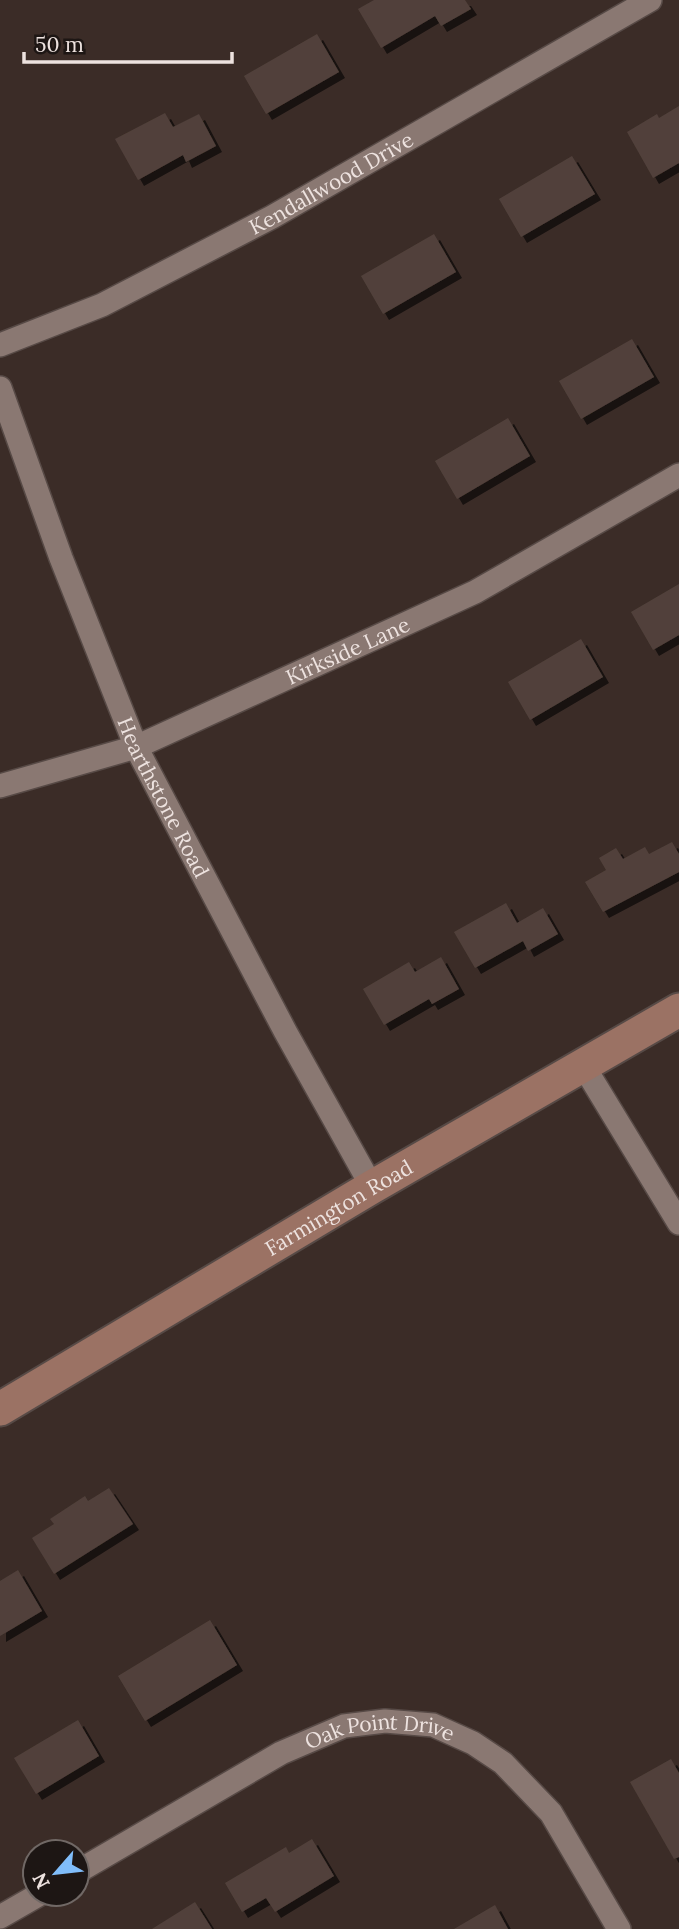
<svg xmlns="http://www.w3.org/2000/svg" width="679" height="1929" font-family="Lora,serif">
  <defs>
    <filter id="shadow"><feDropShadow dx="6" dy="6" stdDeviation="0" flood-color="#0009"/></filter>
  </defs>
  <rect width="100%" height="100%" fill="#3b2c27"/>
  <path fill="#51413b" filter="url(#shadow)" d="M374 0H465L471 9 441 26 435 16 381 48 358 9Z
    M317 34 339 72 266 114 244 76Z
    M679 106V163L653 178 627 132 657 114 659 118Z
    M165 113 173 127 199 114 216 146 186 162 183 155 138 180 115 139Z
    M572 156 595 194 521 237 499 199Z
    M434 234 456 272 383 314 361 276Z
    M632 339 654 377 581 419 559 381Z
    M508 418 530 456 457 499 435 461Z
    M679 584V635L653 650 631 612Z
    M581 639 603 677 530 720 508 682Z
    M672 842 679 854V872L603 912 585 882 606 870 599 858 616 848 623 859 645 847 649 854Z
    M506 903 517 923 543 908 558 934 528 951 523 941 475 968 454 932Z
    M441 957 459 989 432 1004 429 999 384 1025 363 989 409 962 415 972Z
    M109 1488 133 1524 54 1574 32 1538 54 1524 50 1519 85 1496 88 1501Z
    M18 1570 42 1611 0 1636V1581Z
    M210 1620 237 1665 145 1721 118 1676Z
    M78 1720 99 1756 36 1794 14 1758Z
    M671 1759 679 1773V1857L674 1859 630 1782Z
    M312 1839 334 1876 275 1912 266 1898 242 1912 225 1883 286 1847 289 1853Z
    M195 1902 212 1929H152Z
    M495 1905 508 1929H454Z"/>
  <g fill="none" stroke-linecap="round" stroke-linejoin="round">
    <g stroke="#574a46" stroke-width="26">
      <g id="street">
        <path id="s1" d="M0 345 102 305 272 217 650 0"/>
        <path id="s2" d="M0 388 61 558 136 747 285 1031 372 1187"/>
        <path id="s3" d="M0 786 136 747 475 592 679 475"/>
        <path d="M583 1065 679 1223"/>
        <path id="s4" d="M77 1872 281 1753 344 1726 385 1721 433 1725 473 1743 503 1763 551 1813 619 1929"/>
        <path d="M0 1917 40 1894"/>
      </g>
    </g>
    <g stroke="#574a46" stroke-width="37">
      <g id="secondary">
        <path id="s5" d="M0 1409 372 1187 679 1010"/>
      </g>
    </g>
    <use href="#street" stroke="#8a7872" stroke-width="23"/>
    <use href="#secondary" stroke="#9b7264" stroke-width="33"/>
  </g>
  <g text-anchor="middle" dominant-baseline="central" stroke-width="6" stroke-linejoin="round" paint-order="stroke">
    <g font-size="21" fill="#ede2df" stroke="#1d1614">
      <text stroke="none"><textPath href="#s1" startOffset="369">Kendallwood Drive</textPath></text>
      <text stroke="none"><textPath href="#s3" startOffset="374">Kirkside Lane</textPath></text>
      <text stroke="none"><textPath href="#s2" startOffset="441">Hearthstone Road</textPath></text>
      <text stroke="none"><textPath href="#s5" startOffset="394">Farmington Road</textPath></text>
      <text stroke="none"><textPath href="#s4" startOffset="340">Oak Point Drive</textPath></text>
    </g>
  </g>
  <g transform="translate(56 1873) rotate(242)"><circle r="33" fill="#1d1614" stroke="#706865" stroke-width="2"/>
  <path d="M0-5L12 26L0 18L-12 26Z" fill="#80bdfa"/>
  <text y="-10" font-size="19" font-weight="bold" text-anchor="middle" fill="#ede2df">N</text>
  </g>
  <path d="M24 52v10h208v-10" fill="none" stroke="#ede2df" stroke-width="3.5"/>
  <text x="35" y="52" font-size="21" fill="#ede2df" stroke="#1d1614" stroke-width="5" paint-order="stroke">50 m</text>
</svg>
